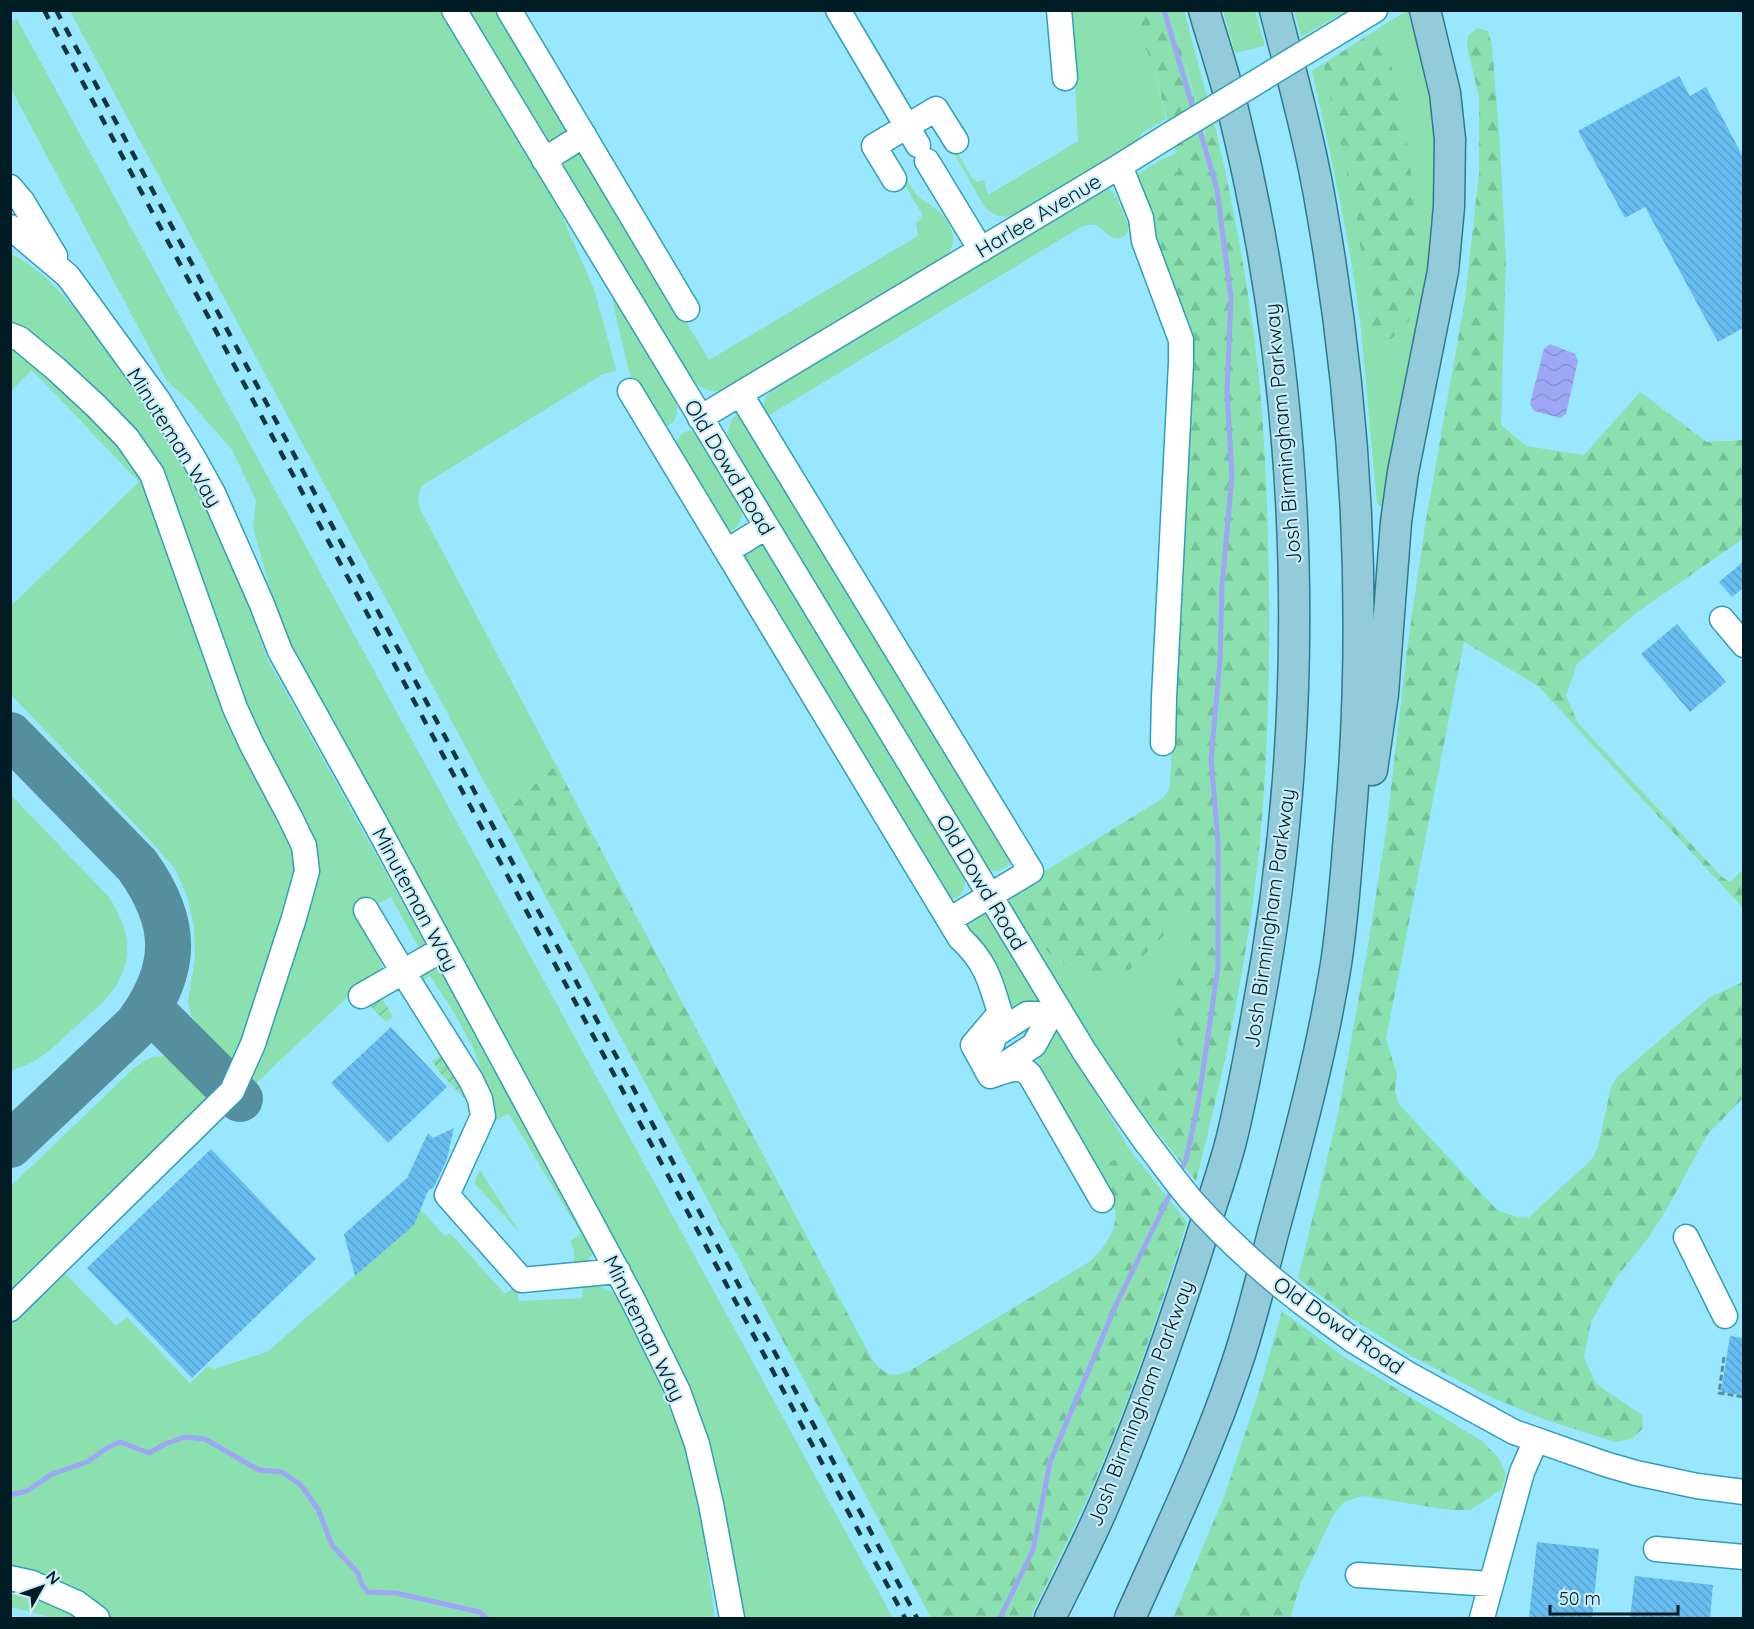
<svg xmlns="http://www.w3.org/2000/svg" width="1754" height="1629" font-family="Quicksand,sans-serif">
  <defs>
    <pattern id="forest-firs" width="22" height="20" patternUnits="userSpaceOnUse" patternTransform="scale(1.5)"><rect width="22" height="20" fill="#8be0b0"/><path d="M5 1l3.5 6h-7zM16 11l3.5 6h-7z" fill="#76c097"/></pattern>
    <pattern id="garden-furrows" width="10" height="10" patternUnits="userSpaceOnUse" patternTransform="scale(1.5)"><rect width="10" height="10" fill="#8be0b0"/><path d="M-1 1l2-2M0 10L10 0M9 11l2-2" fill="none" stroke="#76c097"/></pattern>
    <pattern id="water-waves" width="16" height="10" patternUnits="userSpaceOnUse" patternTransform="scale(1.5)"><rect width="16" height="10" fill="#9ea7f5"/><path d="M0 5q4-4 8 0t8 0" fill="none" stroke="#868fd2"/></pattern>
    <pattern id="building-back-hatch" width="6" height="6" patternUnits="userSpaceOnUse" patternTransform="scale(1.5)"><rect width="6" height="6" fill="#67bcf0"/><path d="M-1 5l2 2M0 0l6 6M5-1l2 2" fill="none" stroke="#58a1ce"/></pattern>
  </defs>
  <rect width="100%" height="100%" fill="#99e7fe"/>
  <path fill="#8be0b0" d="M1071 10 1134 11 1140 34 1153 66 1166 119 1143 132 1136 143 1016 215C1002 219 993 216 984 206L934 119 937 117 972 178 977 182 984 180 988 195 1078 141Z
    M70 11H443L551 191 594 289 616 369 615 371 603 374 423 485C417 492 418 500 420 509L556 765 502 815Z
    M465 11H500L709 360 918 236 916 222 920 220 922 214 885 151 888 148 916 194C922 201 929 203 936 209 952 222 961 243 944 259L732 388C712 394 704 391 688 378Z
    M1170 11H1184L1216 130 1206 136Z
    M1223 11H1255L1265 46 1235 53Z
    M1294 11H1353L1342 18 1339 15 1301 37Z
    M1408 12 1413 14 1412 22 1429 83 1438 137 1437 244 1384 506H1380L1377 503C1371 445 1367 388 1361 330 1351 243 1331 157 1312 71L1323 64 1356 216 1372 333 1401 96 1379 28 1403 13Z
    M17 19 893 1618H743L723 1505 709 1443 687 1385 290 641 273 599 253 528 256 500 232 450 191 403 167 381 11 89V22Z
    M1176 154 1178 171 1137 193V176L1139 173 1162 159Z
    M1106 188C1115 192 1117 198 1120 206 1123 212 1129 222 1128 229 1127 238 1117 241 1110 236 1105 233 1102 227 1095 225 1090 224 1085 226 1081 227L766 417C762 406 763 399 771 391L1100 189Z
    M11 254C37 266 57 288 76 310L207 490 225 522 246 599 268 660 596 1251 582 1265H577L574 1263V1250L570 1241 581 1234 509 1114 496 1120 475 1052 455 1014 430 976 420 982 417 978 429 967 391 897 357 915 377 950 383 972 355 990 255 1084 200 1029 191 1015 188 1002 195 957 194 928 187 896 175 869 147 837 11 695V606L139 482 32 370 11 391Z
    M613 298 676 402C679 413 676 426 663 427L635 384 629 371 612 300Z
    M739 412 1010 857 1011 862C1004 871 996 873 986 868L729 447C726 432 728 422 739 412Z
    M690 430 694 431 699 435 742 508C743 518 740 523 734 530L727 531 675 446C678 438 681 433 690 430Z
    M759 541 763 544 963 874C969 885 962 899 949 899L739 557Z
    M11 795 109 897C127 925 135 953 117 984 107 1002 86 1016 72 1030 54 1047 36 1065 11 1070Z
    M1026 883 1060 962 1082 970 1106 972 1167 932 1178 912 1185 909 1189 913 1191 948 1174 990 1173 1033 1181 1050 1128 1096 1119 1087 1008 906 1010 895Z
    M982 911 987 914 1130 1150 1097 1170 1024 1036 995 963 982 945 971 936 966 926 969 921Z
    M165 1056 179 1063 226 1112 63 1271 116 1326 127 1317 190 1383 208 1366 214 1369 267 1352 413 1225 420 1209 445 1236 450 1233 505 1294 514 1287 517 1289 519 1301 583 1298 582 1290 585 1284 591 1283 607 1289 623 1301 671 1395 690 1452 700 1510 715 1618H54L11 1607V1186L136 1066 152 1057Z
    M480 1170 520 1233 474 1183Z"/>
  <path fill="url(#forest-firs)" d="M1134 11H1170L1205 136 1216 130C1230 191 1242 252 1251 314 1262 387 1266 462 1268 537 1271 645 1269 754 1258 861 1246 969 1223 1076 1196 1181L1128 1096 1181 1050 1173 1033 1169 1019 1174 990 1191 948 1189 913 1185 909 1178 912 1167 932 1129 970C1114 971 1097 974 1082 971 1053 965 1019 927 1022 896 1023 892 1025 887 1026 883L1163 798 1168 791 1170 784 1192 351 1137 193 1178 171 1176 154 1153 66 1140 34Z
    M1379 28 1401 96 1413 190 1418 289 1409 321 1391 339 1378 340 1372 333 1356 216 1323 64Z
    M1477 28 1488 31 1492 45 1500 146 1506 262 1501 425 1526 446 1584 455 1640 392 1707 442 1743 440V539L1636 613 1577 664 1566 696 1578 723 1722 877 1730 882 1743 869V908L1538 686 1464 642 1386 1039 1397 1075 1395 1090 1398 1103 1497 1210 1517 1217 1528 1218 1591 1160 1598 1148 1611 1087 1617 1077 1710 997 1743 982V1098L1708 1134 1665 1212 1648 1238 1617 1277 1591 1322 1584 1357 1596 1384 1642 1415 1643 1428 1632 1439 1615 1442 1543 1419 1484 1394 1408 1354 1346 1315 1298 1278 1338 1114 1366 957 1386 832 1407 649 1425 526 1465 299 1479 173V97L1467 47 1468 36Z
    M556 765 873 1361C886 1376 893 1378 911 1370L1089 1262C1103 1250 1119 1228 1115 1209 1112 1195 1103 1182 1097 1170L1130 1150 1187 1222C1159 1313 1129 1403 1091 1490 1072 1533 1050 1576 1030 1618H931L502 815Z
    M1282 1311 1343 1356 1482 1441 1498 1457 1506 1473 1502 1489 1470 1510H1450L1362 1496 1344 1502 1334 1514 1301 1582 1290 1618H1173L1225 1494 1258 1394Z"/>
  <path fill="url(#garden-furrows)" d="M380 996 393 1016 386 1022 368 1004Z
    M443 1055 465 1086 471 1105 439 1072 432 1061Z"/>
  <path fill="url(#water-waves)" d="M1550 344 1575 354 1578 361 1566 414 1560 418 1534 411 1530 404 1544 349Z"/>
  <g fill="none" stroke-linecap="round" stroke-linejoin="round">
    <path stroke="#9ea7f5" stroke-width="5" d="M1164 10 1194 112
      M1179 1174 1186 1160 1198 1104 1218 967V841L1211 759 1220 660 1222 586 1232 476 1227 392 1231 299 1217 189 1198 124
      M10 1495 27 1491 52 1474 87 1462 107 1448 120 1442 149 1453 165 1444 185 1437 205 1439 259 1470 282 1472 301 1485 318 1509 332 1545 358 1573 362 1585 368 1592 396 1593 480 1612 486 1618
      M1000 1618 1033 1550 1050 1462 1116 1305 1173 1188"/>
    <path stroke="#568e9e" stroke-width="46" d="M10 735 137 865C178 922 179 968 137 1025L10 1145
      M149 1008 240 1099"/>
  </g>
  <path fill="url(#building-back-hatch)" d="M1679 76 1690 96 1706 87 1743 157V328L1718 342 1645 207 1625 218 1578 131Z
    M1743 562V588L1732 597 1719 582Z
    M1677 624 1726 682 1690 712 1641 654Z
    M391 1027 447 1087 388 1143 331 1083Z
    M454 1128 447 1159 434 1187 428 1191 414 1225 355 1276 344 1234 407 1178 428 1133 433 1138Z
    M211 1149 316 1259 192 1378 87 1268Z
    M1730 1336 1743 1338V1395L1721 1392Z
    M1537 1542 1599 1549 1592 1618H1529Z
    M1635 1576 1713 1585 1710 1618H1630Z"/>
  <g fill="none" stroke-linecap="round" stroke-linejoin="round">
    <g stroke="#319eb9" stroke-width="27">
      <path id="minor" d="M454 10 1084 1051 1124 1111 1146 1142
        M509 10 687 309
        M838 10 918 145
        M1059 10 1065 78
        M1347 27 1375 10
        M544 160 584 135
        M927 161 981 250
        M1120 166 1141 218 1144 241 1181 340V363L1164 698 1163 743
        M894 179 874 146 936 109 956 141
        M10 187 22 201 55 256
        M10 227 68 276 158 400 193 457 213 493 261 602 280 651 377 826 633 1300 678 1391 697 1444 711 1504 732 1618
        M10 335 20 339 56 369 96 406 127 438 152 474 235 708 251 743 290 817 304 846 307 871 294 918 253 1044 232 1091 10 1309
        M630 391 960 938C986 962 990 980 1000 1013L973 1045 990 1076C1003 1072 1020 1063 1030 1075L1102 1200
        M741 395 1031 871 949 920
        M700 418 1120 166 1171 134
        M727 551 766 527
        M1722 619 1744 645
        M366 910 403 972 471 1080 480 1099 483 1116 447 1195 522 1280 618 1271
        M361 996 443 949
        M992 1044 995 1035 1027 1014H1037
        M998 1065 1002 1066 1034 1045 1050 1016 1060 1011
        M1686 1237 1725 1316
        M1328 1322 1354 1341 1408 1374 1514 1432 1605 1464 1636 1473 1697 1486 1744 1492
        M1656 1549 1744 1557
        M1358 1575 1491 1584
        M10 1578 32 1583 77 1603 97 1618
        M1482 1618 1522 1472 1536 1440"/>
    </g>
    <g stroke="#31788b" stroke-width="33">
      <path id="major" d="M1372 770 1383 694 1396 522 1403 472 1443 271 1449 207 1450 139 1445 93 1425 10
        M1050 1618C1069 1579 1090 1539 1107 1498 1144 1411 1175 1322 1203 1232 1212 1203 1222 1174 1230 1145 1241 1102 1249 1058 1257 1014 1313 718 1306 408 1234 114 1226 79 1214 45 1204 10
        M1130 1618C1167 1535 1207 1453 1236 1366 1252 1320 1263 1270 1276 1222 1299 1137 1322 1051 1336 964 1343 918 1346 870 1350 824 1368 618 1358 416 1322 212 1311 144 1292 77 1275 10"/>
    </g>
    <path stroke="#558d9e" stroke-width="3" stroke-dasharray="6 3" stroke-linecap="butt" d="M1724 1357 1719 1393 1744 1397"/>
    <use href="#minor" stroke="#fff" stroke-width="24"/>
    <use href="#major" stroke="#93cbda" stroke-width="30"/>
    <path stroke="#13353f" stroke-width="4.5" stroke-dasharray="10 10" stroke-linecap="butt" d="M44 10 905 1618
      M56 10 917 1618"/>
    <g stroke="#319eb9" stroke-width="27" stroke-linecap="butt">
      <path id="minor-bridge" d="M1171 134 1347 27
        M1146 1142C1161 1161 1175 1181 1191 1200 1232 1246 1278 1286 1328 1322"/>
    </g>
    <use href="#minor-bridge" stroke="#fff" stroke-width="24"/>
  </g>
  <g text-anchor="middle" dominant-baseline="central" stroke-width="4.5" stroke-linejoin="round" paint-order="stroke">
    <g font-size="21" fill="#001c24" stroke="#c9eef9">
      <text transform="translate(1038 215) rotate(-31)">Harlee Avenue</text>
      <text transform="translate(1282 434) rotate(-95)">Josh Birmingham Parkway</text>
      <text transform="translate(175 437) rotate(58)">Minuteman Way</text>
      <text transform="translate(730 467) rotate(59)">Old Dowd Road</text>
      <text transform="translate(982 882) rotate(59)">Old Dowd Road</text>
      <text transform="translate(416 899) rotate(62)">Minuteman Way</text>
      <text transform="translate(1269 918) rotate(-82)">Josh Birmingham Parkway</text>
      <text transform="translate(1339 1325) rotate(35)">Old Dowd Road</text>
      <text transform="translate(645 1328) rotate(64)">Minuteman Way</text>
      <text transform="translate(1140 1403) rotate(-69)">Josh Birmingham Parkway</text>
    </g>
  </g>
  <rect width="1754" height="1629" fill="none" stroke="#001c24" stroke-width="24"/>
  <g transform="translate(42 1587) rotate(50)" stroke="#c9eef9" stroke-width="4.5" paint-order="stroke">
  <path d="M0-4.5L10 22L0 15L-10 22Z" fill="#001c24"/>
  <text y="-9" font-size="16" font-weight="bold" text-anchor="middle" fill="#001c24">N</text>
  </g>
  <path d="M1550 1605v9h128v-9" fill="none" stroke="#001c24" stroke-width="3"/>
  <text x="1559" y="1605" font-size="18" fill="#001c24" stroke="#c9eef9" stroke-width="4.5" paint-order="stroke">50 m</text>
</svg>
